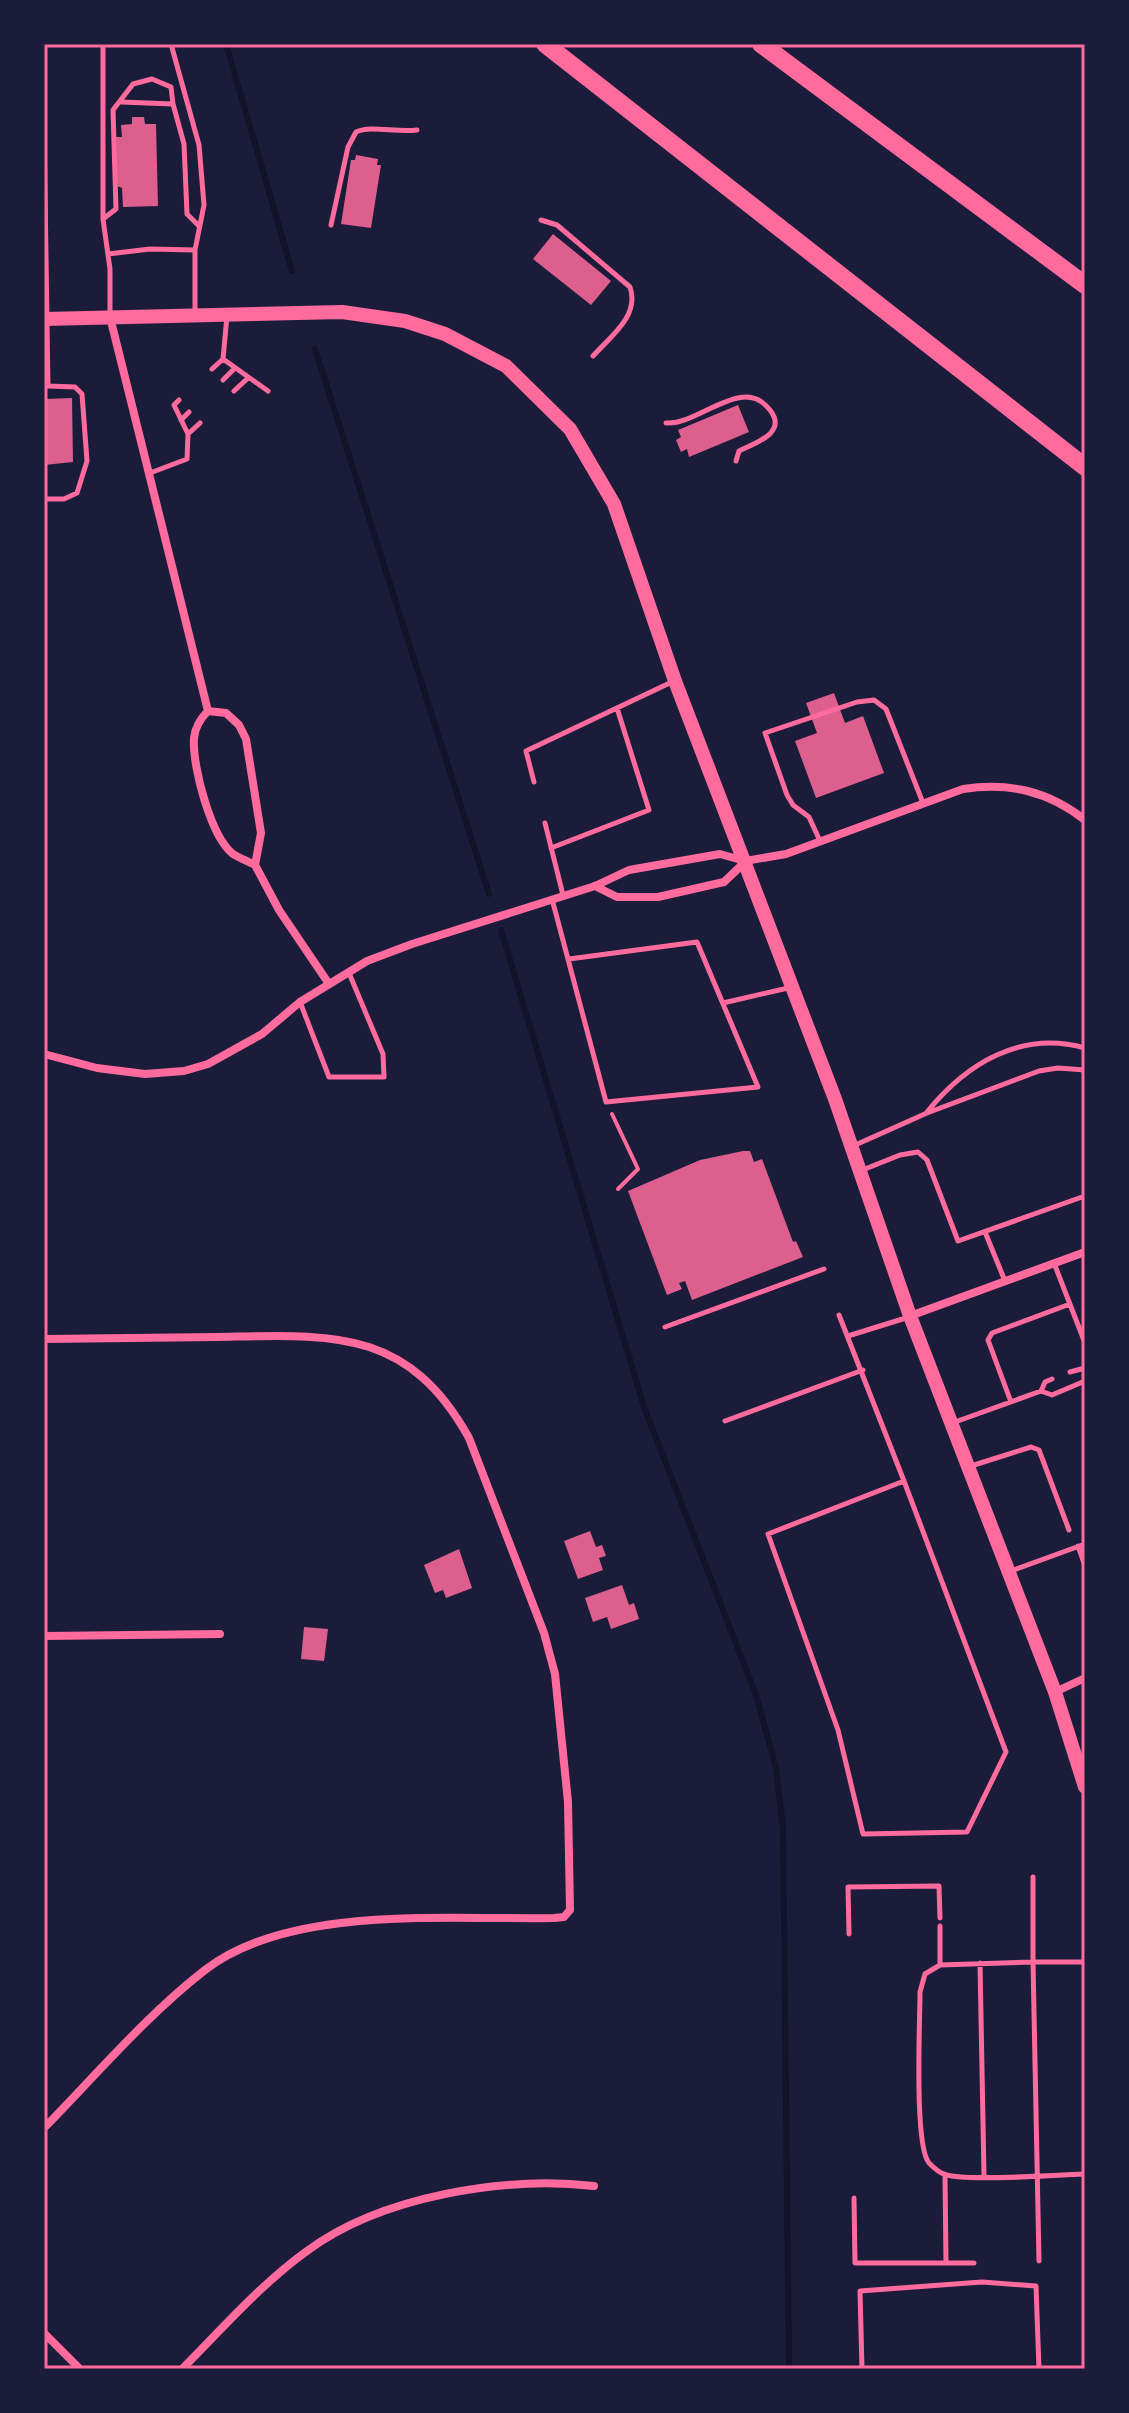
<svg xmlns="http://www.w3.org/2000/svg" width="1129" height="2413" font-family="Signika,sans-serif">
  <rect width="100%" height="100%" fill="#1b1b3a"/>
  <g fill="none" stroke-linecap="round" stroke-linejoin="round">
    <path stroke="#12122b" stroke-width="6" d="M226 44 292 271
      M315 349 489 894
      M501 930 644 1407 756 1695 776 1768 783 1828 789 2369"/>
  </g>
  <path fill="#dd5f8e" d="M132 117H144L145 124H156L158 206 123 207 122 188 117 186 116 137H122L121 125 132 124Z
    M356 155 378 159 377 165H381L371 228 341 224 351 160H355Z
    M553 234 611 281 591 305 533 259Z
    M72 398 73 462 44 465V399Z
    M738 405 749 432 689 457 687 449 681 452 676 440 681 437 678 430Z
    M834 693 845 723 863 716 884 773 816 798 795 741 817 733 806 703Z
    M743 1151H750L754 1162 762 1159 793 1242 796 1241 803 1257 692 1300 685 1281 679 1283 682 1289 667 1295 628 1191 700 1160Z
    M590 1531 596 1547 602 1545 606 1556 599 1558 603 1570 578 1579 564 1541Z
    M459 1549 472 1588 446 1598 443 1590 435 1593 424 1565Z
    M622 1585 629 1605 634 1603 639 1619 611 1629 607 1617 593 1622 585 1598Z
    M304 1627 328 1629 324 1661 301 1659Z"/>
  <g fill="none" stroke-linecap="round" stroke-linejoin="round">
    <path stroke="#ff6b9d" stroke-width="4" d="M612 1114 638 1169 618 1189"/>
    <path stroke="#ff6b9d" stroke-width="5" d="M103 44V219L110 269V314
      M171 44 199 145 204 205 195 250V314
      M121 102 173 104 184 144 187 214 199 226
      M44 128 48 386H44
      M103 219 116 209 113 110 133 84 152 79 171 87 173 104
      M541 220 557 225 630 287C640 316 610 337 593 356
      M331 225 348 147 356 132C371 125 397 133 417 130
      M108 254 150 249 195 250
      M223 359 227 316
      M212 369 223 359 268 391
      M223 380 235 368
      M234 391 248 378
      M181 420 189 412
      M666 423C700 425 742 374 770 410 788 433 755 443 739 451L736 461
      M188 434 200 423
      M150 473 187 459 188 434 174 405 179 400
      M44 499H64L77 493 87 461 82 394 75 387 48 386
      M534 782 526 751 674 681
      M545 823 563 895
      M820 841 809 817 793 805 787 795 765 733 857 702 874 700 886 709 923 803
      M551 848 649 810 617 708
      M552 899 606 1102 758 1087 697 942 569 959
      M300 1002 329 1077H384L383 1054 349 973
      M723 1003 788 988
      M927 1112C966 1064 1020 1030 1085 1048
      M853 1146 927 1113 1039 1071 1058 1068 1085 1070
      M860 1171 900 1155 918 1152 927 1160 958 1241 1085 1196
      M985 1232 1005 1281
      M1054 1263 1085 1343
      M839 1315 904 1481 768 1534 838 1730 863 1834 967 1832 1006 1752 904 1481
      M665 1327 824 1269
      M848 1336 909 1317
      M1070 1372 1085 1368
      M1041 1391 1045 1382 1052 1379
      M1011 1402 988 1340 992 1333 1070 1304
      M725 1421 863 1370
      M955 1422 1041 1391 1052 1395 1085 1381
      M971 1466 1031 1447 1039 1450 1069 1530
      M1078 1546 1085 1566
      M1011 1571 1085 1544
      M1033 1877V1962H1085
      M940 1926V1965
      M849 1934 848 1887 939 1886 940 1918
      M980 1963 984 2176
      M854 2198 855 2263H946L945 2175
      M1039 2261 1033 1962 940 1965 925 1974 920 1992C920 2022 914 2145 929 2163 932 2166 940 2173 944 2174 961 2182 1060 2175 1085 2174
      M946 2263H974
      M862 2369 860 2291 982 2282 1036 2286 1039 2369"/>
    <path stroke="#ff6b9d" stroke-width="8" d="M110 317 208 711 226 713 239 725 246 739 261 833 255 865 279 910 329 984
      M208 711C201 718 195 728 194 738 192 766 211 837 233 854 239 858 248 861 255 865
      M595 886 617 897H658L724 882 745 862
      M44 1054 97 1068 145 1074 184 1071 208 1064 262 1034 300 1002 367 961 412 944 595 886 629 870 720 854 745 861 786 854 963 789C1009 782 1048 791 1085 820
      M910 1316 1085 1252
      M44 1339C101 1338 159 1338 216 1337 329 1335 407 1326 469 1438L544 1633 555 1674 568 1802 570 1910 564 1917 554 1918C450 1920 290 1904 205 1970 147 2015 96 2075 44 2128
      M44 1636 220 1634
      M1055 1692 1085 1678
      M44 2333 80 2369
      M182 2369C222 2329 261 2284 307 2251 381 2196 504 2176 594 2186"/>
    <path stroke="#ff6b9d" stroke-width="14" d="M44 319 342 312 405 321 445 334 506 366 570 429 614 504 675 681 835 1099 910 1316 1055 1692 1085 1787"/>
    <path stroke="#ff6b9d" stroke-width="18" d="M545 44 1085 467
      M761 44 1085 285"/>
  </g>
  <rect width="1129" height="2413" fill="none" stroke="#1b1b3a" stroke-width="92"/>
  <rect x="46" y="46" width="1037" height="2321" fill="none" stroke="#ff6b9d" stroke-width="3"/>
</svg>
